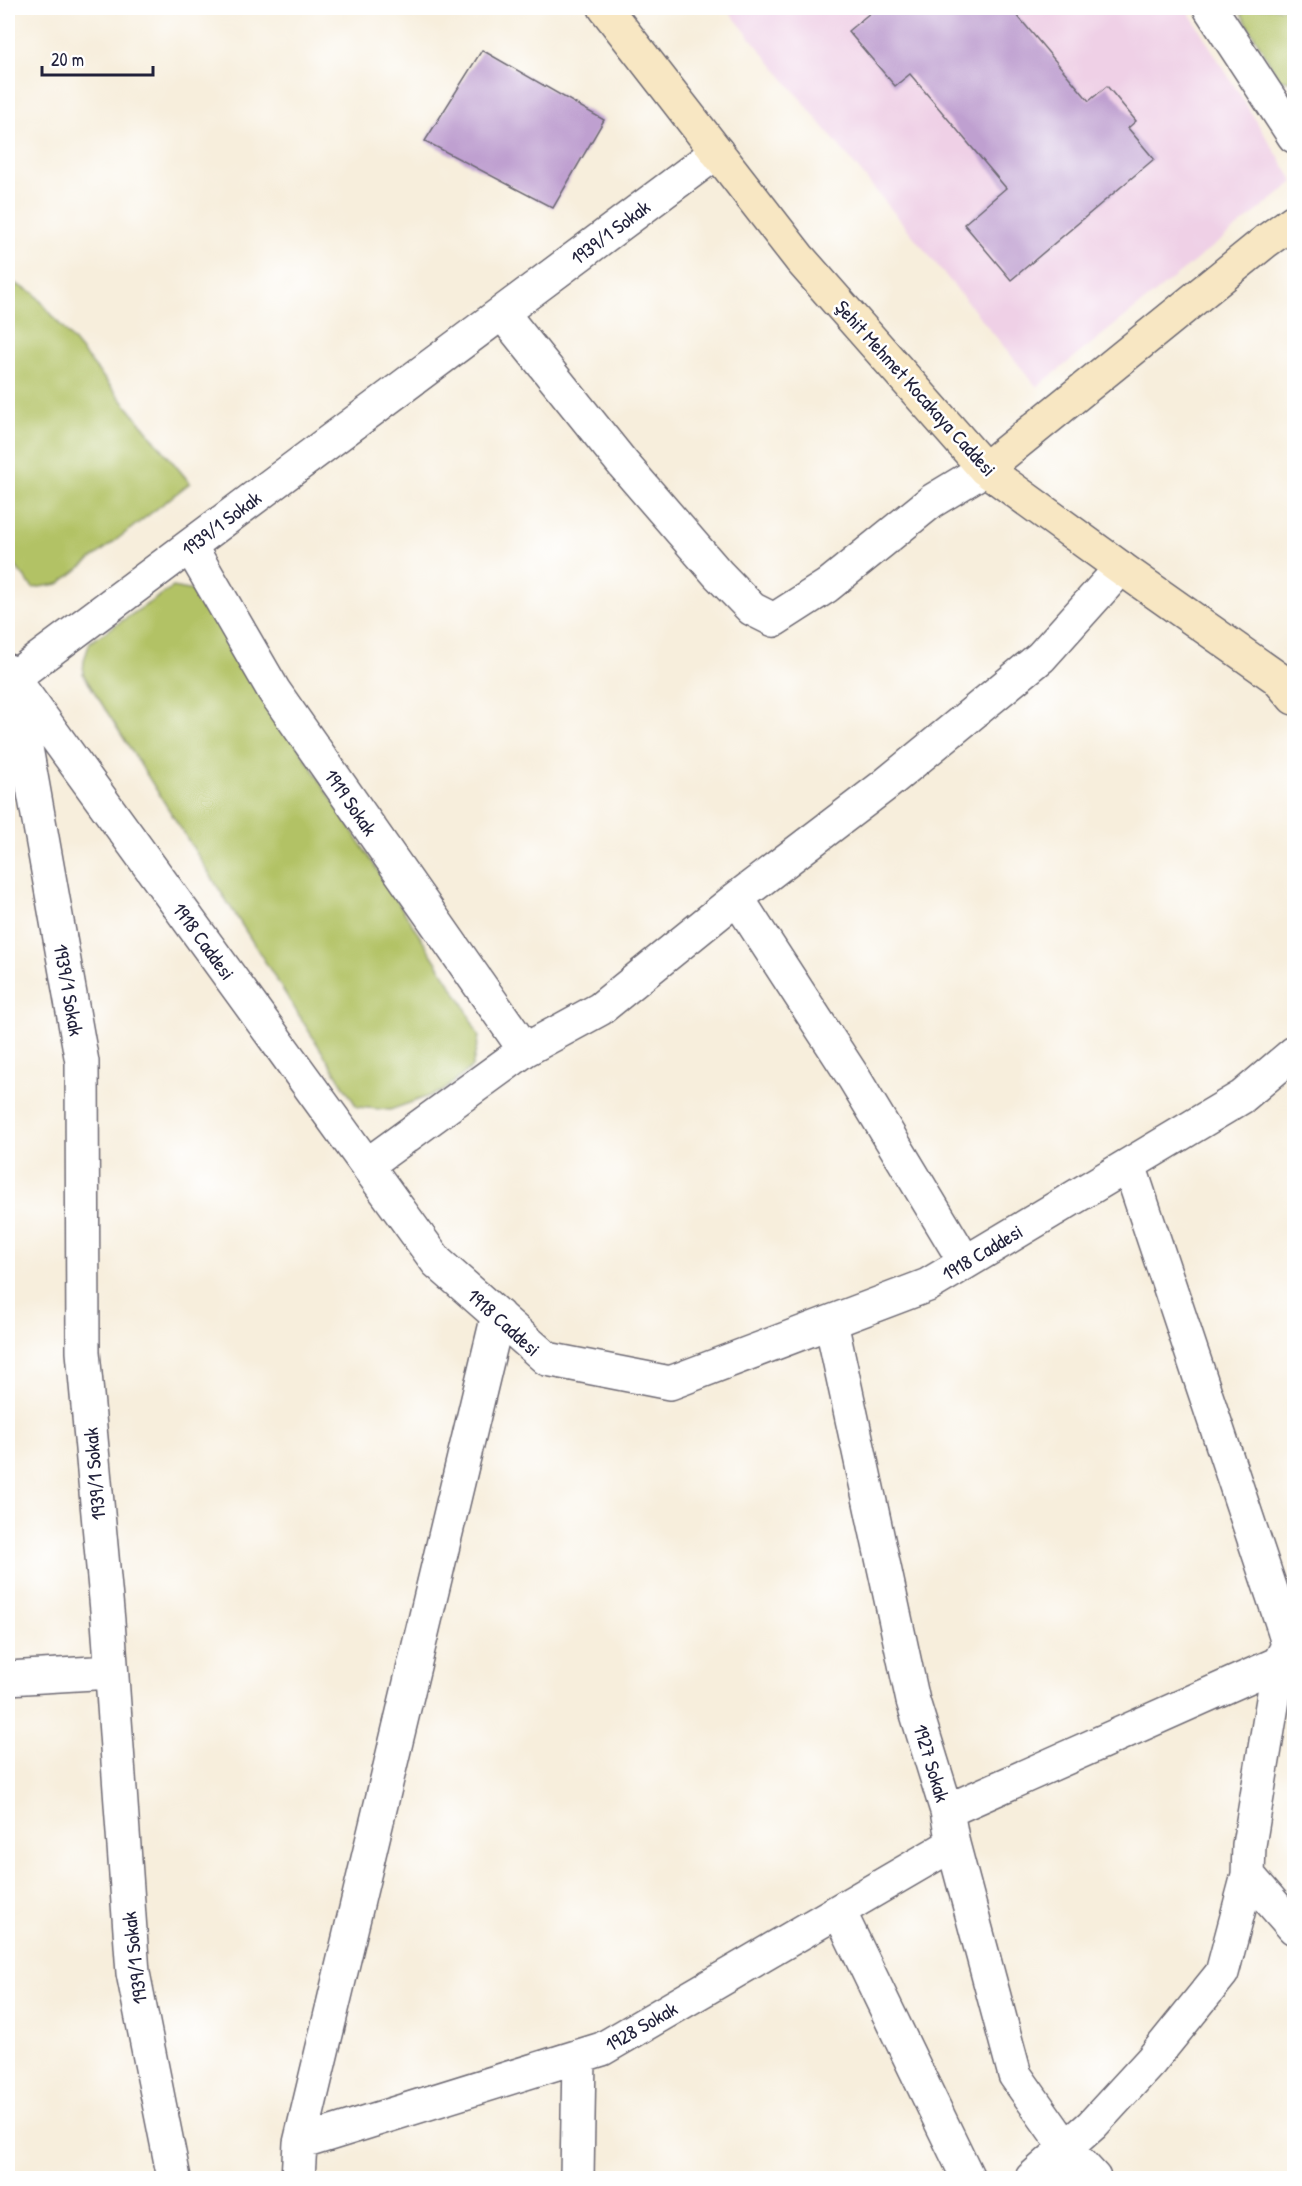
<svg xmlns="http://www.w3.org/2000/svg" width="1302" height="2186" font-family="'Patrick Hand',sans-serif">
  <rect width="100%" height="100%" fill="#fff"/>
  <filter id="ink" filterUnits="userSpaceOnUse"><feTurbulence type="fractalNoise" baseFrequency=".0167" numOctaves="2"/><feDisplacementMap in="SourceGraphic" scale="12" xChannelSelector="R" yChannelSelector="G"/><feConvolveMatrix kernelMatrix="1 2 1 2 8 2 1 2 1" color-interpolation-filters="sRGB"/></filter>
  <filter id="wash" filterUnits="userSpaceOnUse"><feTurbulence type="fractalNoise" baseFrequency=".008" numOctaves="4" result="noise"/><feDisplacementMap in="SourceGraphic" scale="24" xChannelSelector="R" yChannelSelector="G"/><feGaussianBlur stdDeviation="1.35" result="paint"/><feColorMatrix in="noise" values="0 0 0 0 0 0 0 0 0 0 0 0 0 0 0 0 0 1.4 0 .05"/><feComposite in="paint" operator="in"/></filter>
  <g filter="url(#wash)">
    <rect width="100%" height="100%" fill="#f7eedc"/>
    <path fill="#efd0e6" d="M726 8H1186L1294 182 1037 387Z"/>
    <path fill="#b2c265" stroke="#6a7250" stroke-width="1.5" d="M1238 8H1294V82L1279 79Z
      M8 280 34 293 190 483 59 584 33 588 8 557Z
      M173 587 199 592 464 1005 479 1037 472 1067 443 1091 390 1110 357 1107 83 674 84 660 90 642Z"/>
    <g id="blocks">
      <path fill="#bfa0d0" d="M876 8H1011L1089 101 1107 86 1136 121 1128 128 1154 159 1011 280 964 224 1006 188 910 74 895 86 848 31Z
        M482 50 604 120 553 208 425 141Z"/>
    </g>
  </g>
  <g filter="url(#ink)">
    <use href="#blocks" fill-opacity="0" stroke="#6d6973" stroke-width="1.5"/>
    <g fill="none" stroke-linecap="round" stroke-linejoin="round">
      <g stroke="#6d6973" stroke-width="36">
        <path id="street" d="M1210 8 1294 136
          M502 313 624 465 718 574 752 609 774 620 827 586 932 501 985 469
          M190 546 274 691 525 1050
          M8 671 437 1262 547 1359 670 1383 928 1285 1242 1097 1294 1053
          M13 678 717 152
          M15 686 82 1062 83 1352 108 1621 133 1973 174 2178
          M737 898 854 1078 965 1262
          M367 1165 525 1050 600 1009 737 898 885 785 1041 657 1121 568
          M831 1322 913 1701 947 1811 953 1844 1015 2075 1067 2149 1094 2178
          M8 1678 111 1672
          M947 1811 1279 1663 1288 1646 1284 1629 1129 1165
          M1248 1875 1294 1928
          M839 1911 968 2178
          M300 2143 602 2049 953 1844
          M298 2178 300 2143 498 1315
          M577 2178 579 2056
          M1032 2178 1092 2125 1151 2061 1222 1973 1248 1875 1249 1845 1279 1663"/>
      </g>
      <g stroke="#6d6973" stroke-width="36">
        <path id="secondary" d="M605 8 800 259 985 469 1121 568 1277 678 1294 698
          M985 469 1266 241 1294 221"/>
      </g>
      <use href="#street" stroke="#fff" stroke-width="33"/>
      <use href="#secondary" stroke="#f8e7c3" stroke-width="33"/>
    </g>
  </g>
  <g text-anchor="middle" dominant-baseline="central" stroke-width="5" stroke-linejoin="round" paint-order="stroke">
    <g font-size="20" fill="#22223b" stroke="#fff">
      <text transform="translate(610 232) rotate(-37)">1939/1 Sokak</text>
      <text transform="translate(916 388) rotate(48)">Şehit Mehmet Kocakaya Caddesi</text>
      <text transform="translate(221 523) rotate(-37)">1939/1 Sokak</text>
      <text transform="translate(351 802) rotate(55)">1919 Sokak</text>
      <text transform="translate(204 941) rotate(54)">1918 Caddesi</text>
      <text transform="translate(69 990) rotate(80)">1939/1 Sokak</text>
      <text transform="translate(982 1252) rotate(-31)">1918 Caddesi</text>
      <text transform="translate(504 1322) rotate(42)">1918 Caddesi</text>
      <text transform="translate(94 1474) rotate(-95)">1939/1 Sokak</text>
      <text transform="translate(932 1763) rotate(73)">1927 Sokak</text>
      <text transform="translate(134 1958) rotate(-97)">1939/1 Sokak</text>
      <text transform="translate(641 2026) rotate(-30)">1928 Sokak</text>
    </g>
  </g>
  <rect width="1302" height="2186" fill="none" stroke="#fff" stroke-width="30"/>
  <path d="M42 66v9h111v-9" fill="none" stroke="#22223b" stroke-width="3"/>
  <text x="51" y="66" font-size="18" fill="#22223b" stroke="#ffffff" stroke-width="4.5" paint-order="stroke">20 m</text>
</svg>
